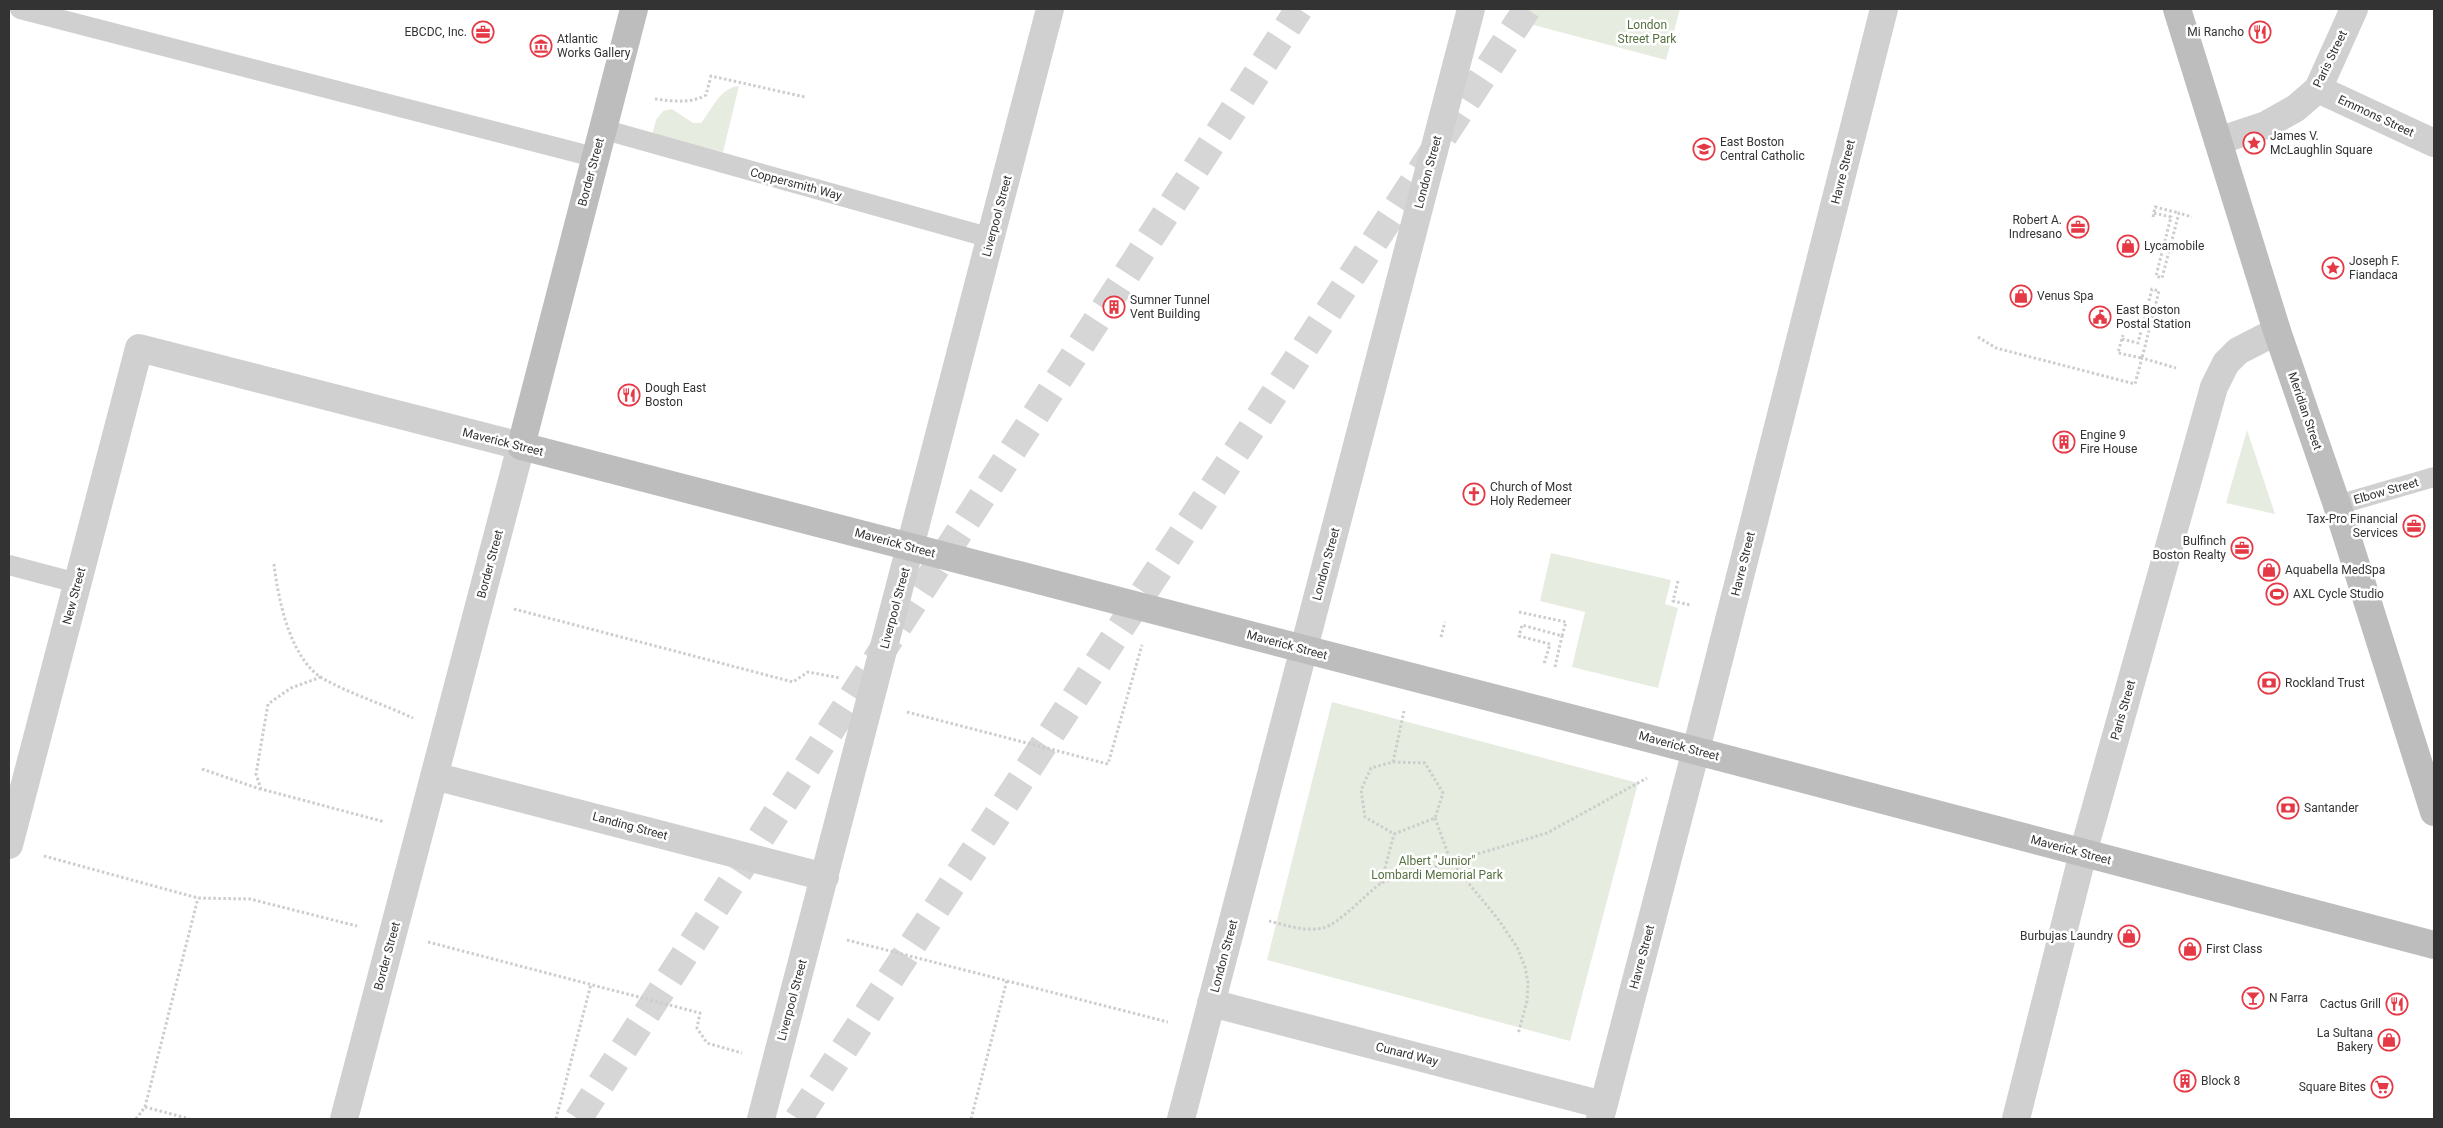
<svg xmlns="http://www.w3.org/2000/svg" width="2443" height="1128" font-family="Roboto,sans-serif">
  <rect width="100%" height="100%" fill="#fff"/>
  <path fill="#e6ecdf" d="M1522 9H1680L1666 60 1518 21Z
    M739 86 723 152 652 135 656 120 663 111 672 109 693 123H701C713 109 719 88 739 86Z
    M2247 430 2275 514 2226 503Z
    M1551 553 1671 580 1665 604 1678 608 1658 688 1572 667 1585 612 1540 601Z
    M1332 702 1638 783 1570 1041 1267 960Z"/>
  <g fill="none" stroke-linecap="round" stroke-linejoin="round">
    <path stroke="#d6d6d6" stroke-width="28" stroke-dasharray="28 14" stroke-linecap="butt" d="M578 1119 1299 9
      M798 1119 1527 9"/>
    <path stroke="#cdcdcd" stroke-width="3" stroke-dasharray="2.5 2.5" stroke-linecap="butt" d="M655 99C672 101 690 104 706 95L711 76 805 97
      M2154 213 2171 217 2156 276 2162 278 2179 213 2192 217
      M2153 217 2155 207 2179 213
      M1978 337 1996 348 2135 384 2142 358 2176 368
      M2122 339 2138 343 2152 289 2159 291 2142 358 2118 353 2123 335
      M274 564C278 599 290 658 322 678 350 694 383 704 413 718
      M1678 581 1673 601 1690 605
      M514 609 793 682 808 672 840 678
      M1519 612 1566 622 1562 636 1522 625 1519 636 1550 644 1544 664
      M1441 637 1445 622
      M1555 667 1562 636
      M321 677 291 688 268 704 256 774 261 789 385 822
      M907 712 1108 764 1142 645
      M1393 762 1425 763 1443 793 1435 818 1394 834 1365 817 1361 790 1371 768Z
      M1393 762 1404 711
      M202 769 260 789
      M1435 818 1451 862 1498 919 1517 947 1525 967 1528 983 1527 1001 1518 1034
      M44 856 198 898 250 899 357 926
      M1381 883 1394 834
      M1269 921C1285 925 1306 932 1323 928 1339 924 1366 894 1381 883L1547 833 1647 778
      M847 940 1168 1022
      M428 942 700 1013 697 1028 707 1043 742 1053
      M145 1107 190 1119
      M136 1119 145 1107 198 898
      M556 1119 591 984
      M971 1119 1007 980"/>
    <path stroke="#d0d0d0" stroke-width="20" d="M20 9 594 157
      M602 129 991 238
      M2337 505 2434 477
      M9 565 77 583"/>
    <path stroke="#d0d0d0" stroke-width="28" d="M2318 89 2434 143
      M2218 141 2266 125 2296 108 2318 89 2354 9
      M434 776 825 877
      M1211 1003 1603 1105
      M344 1119 521 446
      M761 1119 1050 9
      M1181 1119 1471 9
      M1600 1119 1696 750 1884 9
      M2016 1119 2083 853 2214 387 2226 363 2238 351 2277 331"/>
    <path stroke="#d0d0d0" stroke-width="28" d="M9 845 139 348 521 446"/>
    <path stroke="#bdbdbd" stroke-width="28" d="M634 9 521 446 1655 740 2434 945
      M2177 9 2277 331 2337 505 2434 812"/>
  </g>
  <defs>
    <g id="office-ring" transform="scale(1.125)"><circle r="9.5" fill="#fff" stroke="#e63946" stroke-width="1.5"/><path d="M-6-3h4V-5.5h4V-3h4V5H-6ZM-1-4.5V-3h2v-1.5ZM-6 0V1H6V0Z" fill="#e63946"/></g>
    <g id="restaurant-ring" transform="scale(1.125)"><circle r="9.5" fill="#fff" stroke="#e63946" stroke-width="1.5"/><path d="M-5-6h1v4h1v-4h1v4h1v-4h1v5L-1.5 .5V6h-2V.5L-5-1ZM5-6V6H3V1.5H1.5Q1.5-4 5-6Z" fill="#e63946"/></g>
    <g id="museum-ring" transform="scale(1.125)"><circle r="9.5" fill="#fff" stroke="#e63946" stroke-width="1.5"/><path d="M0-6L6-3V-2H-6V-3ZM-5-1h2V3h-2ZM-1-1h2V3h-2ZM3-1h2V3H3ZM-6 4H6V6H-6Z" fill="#e63946"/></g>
    <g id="sight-ring" transform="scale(1.125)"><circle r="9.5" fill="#fff" stroke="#e63946" stroke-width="1.5"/><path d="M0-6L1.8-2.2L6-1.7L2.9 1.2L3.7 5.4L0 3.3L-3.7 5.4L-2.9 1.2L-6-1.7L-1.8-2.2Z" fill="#e63946"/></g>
    <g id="school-ring" transform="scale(1.125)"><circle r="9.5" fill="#fff" stroke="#e63946" stroke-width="1.5"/><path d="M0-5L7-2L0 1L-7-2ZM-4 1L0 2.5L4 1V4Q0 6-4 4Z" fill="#e63946"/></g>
    <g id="shop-ring" transform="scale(1.125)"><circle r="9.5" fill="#fff" stroke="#e63946" stroke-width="1.5"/><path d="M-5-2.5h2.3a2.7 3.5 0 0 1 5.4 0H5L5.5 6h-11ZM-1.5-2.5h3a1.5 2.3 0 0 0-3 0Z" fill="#e63946"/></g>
    <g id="building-ring" transform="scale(1.125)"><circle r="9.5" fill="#fff" stroke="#e63946" stroke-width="1.5"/><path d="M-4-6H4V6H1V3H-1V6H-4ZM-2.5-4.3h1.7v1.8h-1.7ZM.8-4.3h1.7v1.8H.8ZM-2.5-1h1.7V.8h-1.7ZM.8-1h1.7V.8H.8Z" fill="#e63946"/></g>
    <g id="civic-ring" transform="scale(1.125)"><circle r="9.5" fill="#fff" stroke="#e63946" stroke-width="1.5"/><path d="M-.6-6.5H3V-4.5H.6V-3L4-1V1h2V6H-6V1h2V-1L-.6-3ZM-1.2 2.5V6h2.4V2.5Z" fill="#e63946"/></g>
    <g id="church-ring" transform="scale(1.125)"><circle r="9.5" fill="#fff" stroke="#e63946" stroke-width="1.5"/><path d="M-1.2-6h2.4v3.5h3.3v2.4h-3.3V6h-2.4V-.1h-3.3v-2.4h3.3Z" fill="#e63946"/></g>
    <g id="stadium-ring" transform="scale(1.125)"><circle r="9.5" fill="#fff" stroke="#e63946" stroke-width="1.5"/><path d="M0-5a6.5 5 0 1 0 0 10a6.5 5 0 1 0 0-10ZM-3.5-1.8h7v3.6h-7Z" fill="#e63946"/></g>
    <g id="bank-ring" transform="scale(1.125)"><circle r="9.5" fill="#fff" stroke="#e63946" stroke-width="1.5"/><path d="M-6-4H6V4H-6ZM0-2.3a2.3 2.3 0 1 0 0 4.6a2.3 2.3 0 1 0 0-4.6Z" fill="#e63946"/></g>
    <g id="bar-ring" transform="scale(1.125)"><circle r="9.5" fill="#fff" stroke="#e63946" stroke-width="1.5"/><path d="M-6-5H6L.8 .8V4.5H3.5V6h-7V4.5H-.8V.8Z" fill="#e63946"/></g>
    <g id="supermarket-ring" transform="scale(1.125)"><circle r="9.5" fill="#fff" stroke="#e63946" stroke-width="1.5"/><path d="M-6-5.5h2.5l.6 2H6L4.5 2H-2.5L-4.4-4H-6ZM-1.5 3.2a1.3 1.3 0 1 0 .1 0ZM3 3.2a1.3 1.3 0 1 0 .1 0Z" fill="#e63946"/></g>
  </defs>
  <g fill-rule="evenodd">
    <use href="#office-ring" x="483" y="32"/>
    <use href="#restaurant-ring" x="2260" y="32"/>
    <use href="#museum-ring" x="541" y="46"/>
    <use href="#sight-ring" x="2254" y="143"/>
    <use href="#school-ring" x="1704" y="149"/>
    <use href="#office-ring" x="2078" y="227"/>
    <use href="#shop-ring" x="2128" y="246"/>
    <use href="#sight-ring" x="2333" y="268"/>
    <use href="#shop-ring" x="2021" y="296"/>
    <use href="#building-ring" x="1114" y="307"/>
    <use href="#civic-ring" x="2100" y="317"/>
    <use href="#restaurant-ring" x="629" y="395"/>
    <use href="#building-ring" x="2064" y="442"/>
    <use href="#church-ring" x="1474" y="494"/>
    <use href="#office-ring" x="2414" y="526"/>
    <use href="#office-ring" x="2242" y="548"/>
    <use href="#shop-ring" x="2269" y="570"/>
    <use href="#stadium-ring" x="2277" y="594"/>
    <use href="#bank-ring" x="2269" y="683"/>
    <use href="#bank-ring" x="2288" y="808"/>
    <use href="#shop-ring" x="2129" y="936"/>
    <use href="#shop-ring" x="2190" y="949"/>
    <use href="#bar-ring" x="2253" y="998"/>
    <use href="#restaurant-ring" x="2397" y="1004"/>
    <use href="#shop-ring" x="2389" y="1040"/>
    <use href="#building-ring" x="2185" y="1081"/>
    <use href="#supermarket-ring" x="2382" y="1087"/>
  </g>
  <g text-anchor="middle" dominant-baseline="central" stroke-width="5" stroke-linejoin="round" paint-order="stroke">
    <g font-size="12" fill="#56703f" stroke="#fff">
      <text x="1647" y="25">London<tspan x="1647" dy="14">Street Park</tspan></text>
      <text x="1437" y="861">Albert "Junior"<tspan x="1437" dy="14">Lombardi Memorial Park</tspan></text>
    </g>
    <g font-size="12" fill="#333" stroke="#fff" text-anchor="start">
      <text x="467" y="32" text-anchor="end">EBCDC, Inc.</text>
      <text x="2244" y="32" text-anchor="end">Mi Rancho</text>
      <text x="557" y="39">Atlantic<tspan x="557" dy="14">Works Gallery</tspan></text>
      <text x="2270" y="136">James V.<tspan x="2270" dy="14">McLaughlin Square</tspan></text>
      <text x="1720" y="142">East Boston<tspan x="1720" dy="14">Central Catholic</tspan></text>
      <text x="2062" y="220" text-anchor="end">Robert A.<tspan x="2062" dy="14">Indresano</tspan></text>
      <text x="2144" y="246">Lycamobile</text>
      <text x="2349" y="261">Joseph F.<tspan x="2349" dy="14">Fiandaca</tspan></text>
      <text x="2037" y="296">Venus Spa</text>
      <text x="1130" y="300">Sumner Tunnel<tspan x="1130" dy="14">Vent Building</tspan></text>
      <text x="2116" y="310">East Boston<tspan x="2116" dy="14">Postal Station</tspan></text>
      <text x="645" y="388">Dough East<tspan x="645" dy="14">Boston</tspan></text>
      <text x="2080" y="435">Engine 9<tspan x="2080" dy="14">Fire House</tspan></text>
      <text x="1490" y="487">Church of Most<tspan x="1490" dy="14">Holy Redemeer</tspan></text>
      <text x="2398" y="519" text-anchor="end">Tax-Pro Financial<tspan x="2398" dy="14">Services</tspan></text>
      <text x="2226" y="541" text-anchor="end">Bulfinch<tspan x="2226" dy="14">Boston Realty</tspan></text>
      <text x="2285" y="570">Aquabella MedSpa</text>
      <text x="2293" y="594">AXL Cycle Studio</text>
      <text x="2285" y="683">Rockland Trust</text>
      <text x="2304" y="808">Santander</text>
      <text x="2113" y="936" text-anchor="end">Burbujas Laundry</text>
      <text x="2206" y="949">First Class</text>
      <text x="2269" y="998">N Farra</text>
      <text x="2381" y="1004" text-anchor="end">Cactus Grill</text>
      <text x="2373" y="1033" text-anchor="end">La Sultana<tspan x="2373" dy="14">Bakery</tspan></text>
      <text x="2201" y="1081">Block 8</text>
      <text x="2366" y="1087" text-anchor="end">Square Bites</text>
    </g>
    <g font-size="12" fill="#333" stroke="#fff">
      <text transform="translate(2330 59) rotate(-64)">Paris Street</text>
      <text transform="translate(2376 116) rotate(25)">Emmons Street</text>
      <text transform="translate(591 172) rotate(-75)">Border Street</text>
      <text transform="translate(1428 172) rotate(-75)">London Street</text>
      <text transform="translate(1843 172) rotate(-76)">Havre Street</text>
      <text transform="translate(796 184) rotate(15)">Coppersmith Way</text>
      <text transform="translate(997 216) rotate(-75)">Liverpool Street</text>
      <text transform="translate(2305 411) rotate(71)">Meridian Street</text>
      <text transform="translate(503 442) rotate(14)">Maverick Street</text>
      <text transform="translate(2386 491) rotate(-16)">Elbow Street</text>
      <text transform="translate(895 543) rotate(15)">Maverick Street</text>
      <text transform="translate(490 564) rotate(-75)">Border Street</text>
      <text transform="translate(1326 564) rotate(-75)">London Street</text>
      <text transform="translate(1743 564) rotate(-76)">Havre Street</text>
      <text transform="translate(74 596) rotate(-75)">New Street</text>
      <text transform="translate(895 608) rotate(-75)">Liverpool Street</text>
      <text transform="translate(1287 645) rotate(15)">Maverick Street</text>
      <text transform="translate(2123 710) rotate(-74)">Paris Street</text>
      <text transform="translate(1679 746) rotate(15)">Maverick Street</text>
      <text transform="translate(630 826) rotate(15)">Landing Street</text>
      <text transform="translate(2071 850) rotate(15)">Maverick Street</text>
      <text transform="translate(387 956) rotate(-75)">Border Street</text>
      <text transform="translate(1224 956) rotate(-75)">London Street</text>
      <text transform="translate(1642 957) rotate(-75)">Havre Street</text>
      <text transform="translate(792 1000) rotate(-75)">Liverpool Street</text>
      <text transform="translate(1407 1054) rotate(14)">Cunard Way</text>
    </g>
  </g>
  <rect width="2443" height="1128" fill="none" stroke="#333333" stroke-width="20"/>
</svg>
